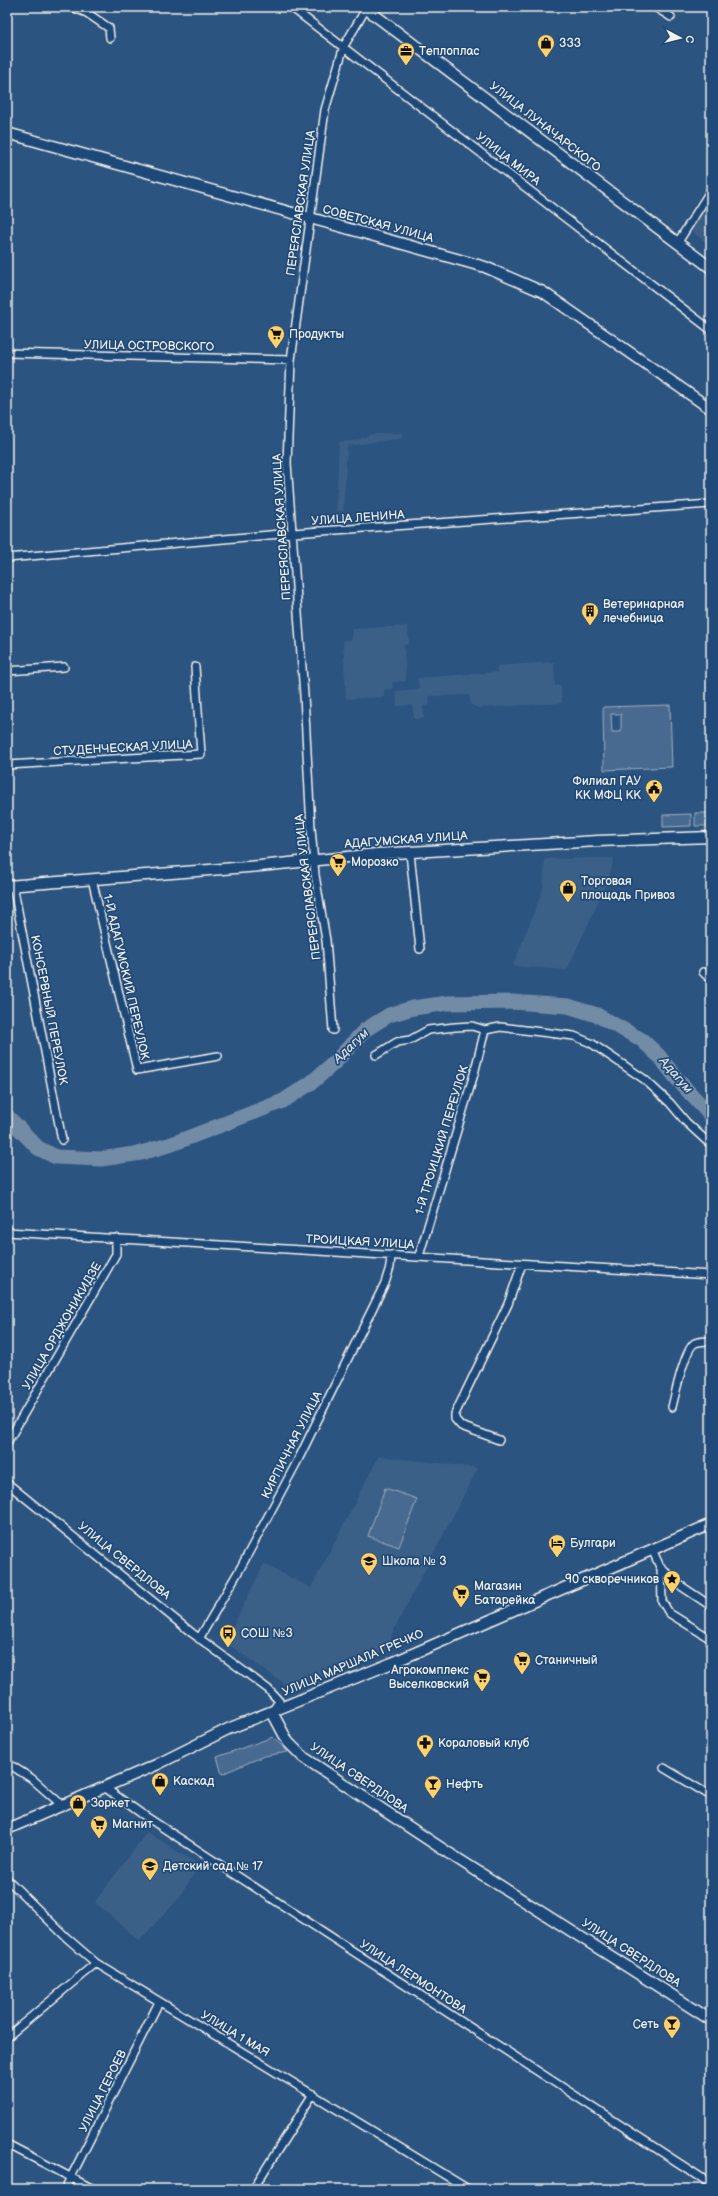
<svg xmlns="http://www.w3.org/2000/svg" width="718" height="2196" font-family="'Balsamiq Sans',sans-serif">
  <rect width="100%" height="100%" fill="#2c5481"/>
  <filter id="ink" filterUnits="userSpaceOnUse"><feTurbulence type="fractalNoise" baseFrequency=".025" numOctaves="2"/><feDisplacementMap in="SourceGraphic" scale="8" xChannelSelector="R" yChannelSelector="G"/><feConvolveMatrix kernelMatrix="1 2 1 2 8 2 1 2 1" color-interpolation-filters="sRGB"/></filter>
  <g filter="url(#ink)">
    <path fill="#3b6088" d="M711 197V246L690 230Z
      M402 433V438L347 446 343 511H336L339 442 355 441 373 434Z
      M408 626 409 644 404 645 406 681 392 682 393 689 384 690V697L346 699 343 640H352V629Z
      M554 662 555 686 561 685 562 703 479 708 471 705 469 695 429 696 430 705 423 706 424 718 414 719 412 705 397 706 396 691 419 689 418 678 497 672V666Z
      M614 858 608 880 567 970 513 966 543 889 545 859Z
      M379 1456 478 1468 391 1635V1647L293 1690 225 1642 264 1564 311 1588Z
      M147 1832 199 1865 180 1897 139 1941 95 1902Z"/>
    <path fill="#496b90" stroke="#9eaebc" fill-rule="evenodd" d="M670 705 672 767 604 770 603 707ZM611 714H621V732H612Z
      M695 813H709L710 826H695Z
      M691 814V826L663 827V815Z
      M385 1488 417 1499 399 1547 368 1536Z
      M273 1737 288 1752 264 1756 222 1774 217 1757Z"/>
    <g fill="none" stroke-linecap="round" stroke-linejoin="round">
      <path stroke="#738ca6" stroke-width="15" d="M7 1116 38 1148 56 1157 101 1159 141 1153 172 1144 283 1101 311 1083 334 1063 365 1030 389 1015 413 1008 448 1003 512 1002 568 1006 597 1015 642 1040 659 1056 677 1079 711 1116"/>
      <g stroke="#f4f1e8" stroke-width="10">
        <path id="street" d="M72 7 87 13 109 28 110 38
          M291 7 711 330
          M655 7 671 17
          M678 242 711 190
          M7 353 291 360
          M7 558 293 533 711 504
          M7 671 64 667
          M7 765 201 754 195 667
          M410 853 420 949
          M92 879 137 1070 218 1056
          M13 885 62 1140
          M703 972 711 980
          M333 1030 326 940 315 875 311 828 304 695 287 463 291 360 325 110 344 46 367 7
          M376 1055 397 1042 410 1040 428 1030 455 1027 472 1026 485 1030 500 1027 574 1036 591 1043 644 1079 670 1103 686 1122 711 1145
          M7 1232 711 1275
          M419 1256 474 1074 485 1030
          M672 1407C675 1395 685 1348 695 1343 700 1341 706 1341 711 1341
          M499 1440 461 1426 455 1419V1414L508 1304 522 1264
          M7 1443 116 1254V1238
          M7 1483 192 1633 268 1689 279 1701 272 1712
          M652 1549 660 1567 681 1586 711 1606
          M661 1567 662 1601 669 1613 711 1639
          M199 1639 241 1567 298 1460 385 1283 390 1267 391 1255
          M7 1763 31 1778 62 1805
          M664 1768 711 1796
          M104 1787 142 1814 711 2184
          M7 1879 67 1938 96 1963 468 2189
          M7 2037 96 1963
          M7 2144 93 2189
          M65 2189 159 2002
          M253 2189 313 2094"/>
      </g>
      <g stroke="#f4f1e8" stroke-width="13">
        <path id="secondary" d="M364 7 711 268
          M7 133 485 267 543 292 711 409
          M7 886 260 866 377 854 598 841 711 837
          M272 1712 288 1742 303 1757 447 1852 711 2020
          M7 1829 156 1765 228 1729 392 1663 711 1524"/>
      </g>
      <use href="#street" stroke="#1f4a7a" stroke-width="7"/>
      <use href="#secondary" stroke="#1f4a7a" stroke-width="10"/>
    </g>
  </g>
  <defs>
    <g id="shop-pin" transform="scale(0.9)"><path d="M0 17L-7.5 6A9.5 9.5 0 1 1 7.5 6Z" fill="#ffd166" stroke="#1f4a7a"/><path d="M-5-2.5h2.3a2.7 3.5 0 0 1 5.4 0H5L5.5 6h-11ZM-1.5-2.5h3a1.5 2.3 0 0 0-3 0Z" fill="#111"/></g>
    <g id="office-pin" transform="scale(0.9)"><path d="M0 17L-7.5 6A9.5 9.5 0 1 1 7.5 6Z" fill="#ffd166" stroke="#1f4a7a"/><path d="M-6-3h4V-5.5h4V-3h4V5H-6ZM-1-4.5V-3h2v-1.5ZM-6 0V1H6V0Z" fill="#111"/></g>
    <g id="supermarket-pin" transform="scale(0.9)"><path d="M0 17L-7.5 6A9.5 9.5 0 1 1 7.5 6Z" fill="#ffd166" stroke="#1f4a7a"/><path d="M-6-5.5h2.5l.6 2H6L4.5 2H-2.5L-4.4-4H-6ZM-1.5 3.2a1.3 1.3 0 1 0 .1 0ZM3 3.2a1.3 1.3 0 1 0 .1 0Z" fill="#111"/></g>
    <g id="building-pin" transform="scale(0.9)"><path d="M0 17L-7.5 6A9.5 9.5 0 1 1 7.5 6Z" fill="#ffd166" stroke="#1f4a7a"/><path d="M-4-6H4V6H1V3H-1V6H-4ZM-2.5-4.3h1.7v1.8h-1.7ZM.8-4.3h1.7v1.8H.8ZM-2.5-1h1.7V.8h-1.7ZM.8-1h1.7V.8H.8Z" fill="#111"/></g>
    <g id="civic-pin" transform="scale(0.9)"><path d="M0 17L-7.5 6A9.5 9.5 0 1 1 7.5 6Z" fill="#ffd166" stroke="#1f4a7a"/><path d="M-.6-6.5H3V-4.5H.6V-3L4-1V1h2V6H-6V1h2V-1L-.6-3ZM-1.2 2.5V6h2.4V2.5Z" fill="#111"/></g>
    <g id="hotel-pin" transform="scale(0.9)"><path d="M0 17L-7.5 6A9.5 9.5 0 1 1 7.5 6Z" fill="#ffd166" stroke="#1f4a7a"/><path d="M-6-4.5h1.5V1H6V5H4.5V3h-9V5H-6ZM-4 0a1.8 1.8 0 1 1 3.6 0ZM.5 0V-2.5h3Q6-2.5 6 0Z" fill="#111"/></g>
    <g id="school-pin" transform="scale(0.9)"><path d="M0 17L-7.5 6A9.5 9.5 0 1 1 7.5 6Z" fill="#ffd166" stroke="#1f4a7a"/><path d="M0-5L7-2L0 1L-7-2ZM-4 1L0 2.5L4 1V4Q0 6-4 4Z" fill="#111"/></g>
    <g id="sight-pin" transform="scale(0.9)"><path d="M0 17L-7.5 6A9.5 9.5 0 1 1 7.5 6Z" fill="#ffd166" stroke="#1f4a7a"/><path d="M0-6L1.8-2.2L6-1.7L2.9 1.2L3.7 5.4L0 3.3L-3.7 5.4L-2.9 1.2L-6-1.7L-1.8-2.2Z" fill="#111"/></g>
    <g id="bus-pin" transform="scale(0.9)"><path d="M0 17L-7.5 6A9.5 9.5 0 1 1 7.5 6Z" fill="#ffd166" stroke="#1f4a7a"/><path d="M-5-6H5V4H4V6H2V4H-2V6H-4V4H-5ZM-3.5-4V0h7V-4ZM-3.5 1.2v1.5H-2V1.2ZM2 1.2v1.5H3.5V1.2Z" fill="#111"/></g>
    <g id="pharmacy-pin" transform="scale(0.9)"><path d="M0 17L-7.5 6A9.5 9.5 0 1 1 7.5 6Z" fill="#ffd166" stroke="#1f4a7a"/><path d="M-2-6h4v4h4v4h-4v4h-4v-4h-4v-4h4Z" fill="#111"/></g>
    <g id="bar-pin" transform="scale(0.9)"><path d="M0 17L-7.5 6A9.5 9.5 0 1 1 7.5 6Z" fill="#ffd166" stroke="#1f4a7a"/><path d="M-6-5H6L.8 .8V4.5H3.5V6h-7V4.5H-.8V.8Z" fill="#111"/></g>
  </defs>
  <g fill-rule="evenodd">
    <use href="#shop-pin" x="546" y="43"/>
    <use href="#office-pin" x="406" y="51"/>
    <use href="#supermarket-pin" x="276" y="334"/>
    <use href="#building-pin" x="590" y="611"/>
    <use href="#civic-pin" x="654" y="788"/>
    <use href="#supermarket-pin" x="338" y="862"/>
    <use href="#shop-pin" x="568" y="888"/>
    <use href="#hotel-pin" x="557" y="1543"/>
    <use href="#school-pin" x="369" y="1561"/>
    <use href="#sight-pin" x="672" y="1579"/>
    <use href="#supermarket-pin" x="461" y="1593"/>
    <use href="#bus-pin" x="228" y="1633"/>
    <use href="#supermarket-pin" x="522" y="1660"/>
    <use href="#supermarket-pin" x="482" y="1677"/>
    <use href="#pharmacy-pin" x="425" y="1743"/>
    <use href="#shop-pin" x="160" y="1781"/>
    <use href="#bar-pin" x="433" y="1784"/>
    <use href="#shop-pin" x="78" y="1803"/>
    <use href="#supermarket-pin" x="99" y="1824"/>
    <use href="#school-pin" x="150" y="1866"/>
    <use href="#bar-pin" x="672" y="2024"/>
  </g>
  <g text-anchor="middle" dominant-baseline="central" stroke-width="3.5" stroke-linejoin="round" paint-order="stroke">
    <g font-size="12" fill="#f4f1e8" stroke="#1f4a7a" text-anchor="start">
      <text x="559" y="43">333</text>
      <text x="419" y="51">Теплоплас</text>
      <text x="289" y="334">Продукты</text>
      <text x="603" y="604">Ветеринарная<tspan x="603" dy="14">лечебница</tspan></text>
      <text x="641" y="781" text-anchor="end">Филиал ГАУ<tspan x="641" dy="14">КК МФЦ КК</tspan></text>
      <text x="351" y="862">Морозко</text>
      <text x="581" y="881">Торговая<tspan x="581" dy="14">площадь Привоз</tspan></text>
      <text x="570" y="1543">Булгари</text>
      <text x="382" y="1561">Школа № 3</text>
      <text x="659" y="1579" text-anchor="end">90 скворечников</text>
      <text x="474" y="1586">Магазин<tspan x="474" dy="14">Батарейка</tspan></text>
      <text x="241" y="1633">СОШ №3</text>
      <text x="535" y="1660">Станичный</text>
      <text x="469" y="1670" text-anchor="end">Агрокомплекс<tspan x="469" dy="14">Выселковский</tspan></text>
      <text x="438" y="1743">Кораловый клуб</text>
      <text x="173" y="1781">Каскад</text>
      <text x="446" y="1784">Нефть</text>
      <text x="91" y="1803">Зоркет</text>
      <text x="112" y="1824">Магнит</text>
      <text x="163" y="1866">Детский сад № 17</text>
      <text x="659" y="2024" text-anchor="end">Сеть</text>
    </g>
    <g font-size="12" fill="#f4f1e8" stroke="#1f4a7a">
      <text transform="translate(545 127) rotate(38)">УЛИЦА ЛУНАЧАРСКОГО</text>
      <text transform="translate(508 159) rotate(38)">УЛИЦА МИРА</text>
      <text transform="translate(301 203) rotate(-82)">ПЕРЕЯСЛАВСКАЯ УЛИЦА</text>
      <text transform="translate(378 224) rotate(15)">СОВЕТСКАЯ УЛИЦА</text>
      <text transform="translate(149 346) rotate(1)">УЛИЦА ОСТРОВСКОГО</text>
      <text transform="translate(358 518) rotate(-4)">УЛИЦА ЛЕНИНА</text>
      <text transform="translate(282 527) rotate(-94)">ПЕРЕЯСЛАВСКАЯ УЛИЦА</text>
      <text transform="translate(123 748) rotate(-3)">СТУДЕНЧЕСКАЯ УЛИЦА</text>
      <text transform="translate(406 840) rotate(-4)">АДАГУМСКАЯ УЛИЦА</text>
      <text transform="translate(308 887) rotate(-97)">ПЕРЕЯСЛАВСКАЯ УЛИЦА</text>
      <text transform="translate(126 977) rotate(77)">1-Й АДАГУМСКИЙ ПЕРЕУЛОК</text>
      <text transform="translate(49 1010) rotate(79)">КОНСЕРВНЫЙ ПЕРЕУЛОК</text>
      <text transform="translate(442 1140) rotate(-73)">1-Й ТРОИЦКИЙ ПЕРЕУЛОК</text>
      <text transform="translate(360 1242) rotate(3)">ТРОИЦКАЯ УЛИЦА</text>
      <text transform="translate(62 1326) rotate(-60)">УЛИЦА ОРДЖОНИКИДЗЕ</text>
      <text transform="translate(292 1445) rotate(-63)">КИРПИЧНАЯ УЛИЦА</text>
      <text transform="translate(124 1561) rotate(39)">УЛИЦА СВЕРДЛОВА</text>
      <text transform="translate(353 1663) rotate(-23)">УЛИЦА МАРШАЛА ГРЕЧКО</text>
      <text transform="translate(359 1778) rotate(34)">УЛИЦА СВЕРДЛОВА</text>
      <text transform="translate(631 1953) rotate(33)">УЛИЦА СВЕРДЛОВА</text>
      <text transform="translate(413 1977) rotate(33)">УЛИЦА ЛЕРМОНТОВА</text>
      <text transform="translate(235 2034) rotate(31)">УЛИЦА 1 МАЯ</text>
      <text transform="translate(103 2091) rotate(-63)">УЛИЦА ГЕРОЕВ</text>
    </g>
    <g font-size="13" font-style="italic" fill="#dadddb" stroke="#1f4a7a">
      <text transform="translate(351 1046) rotate(-44)">Адагум</text>
      <text transform="translate(676 1075) rotate(49)">Адагум</text>
    </g>
  </g>
  <rect width="718" height="2196" fill="none" stroke="#1f4a7a" stroke-width="24"/>
  <rect x="12" y="12" width="694" height="2172" fill="none" stroke="#f4f1e8" stroke-width="1.5" filter="url(#ink)"/>
  <g transform="translate(680 38) rotate(97)" stroke="#1f4a7a" stroke-width="3" paint-order="stroke">
  <path d="M0-3L7 15L0 10L-7 15Z" fill="#f4f1e8"/>
  <text y="-6" font-size="11" font-weight="bold" text-anchor="middle" fill="#f4f1e8">С</text>
  </g>
</svg>
